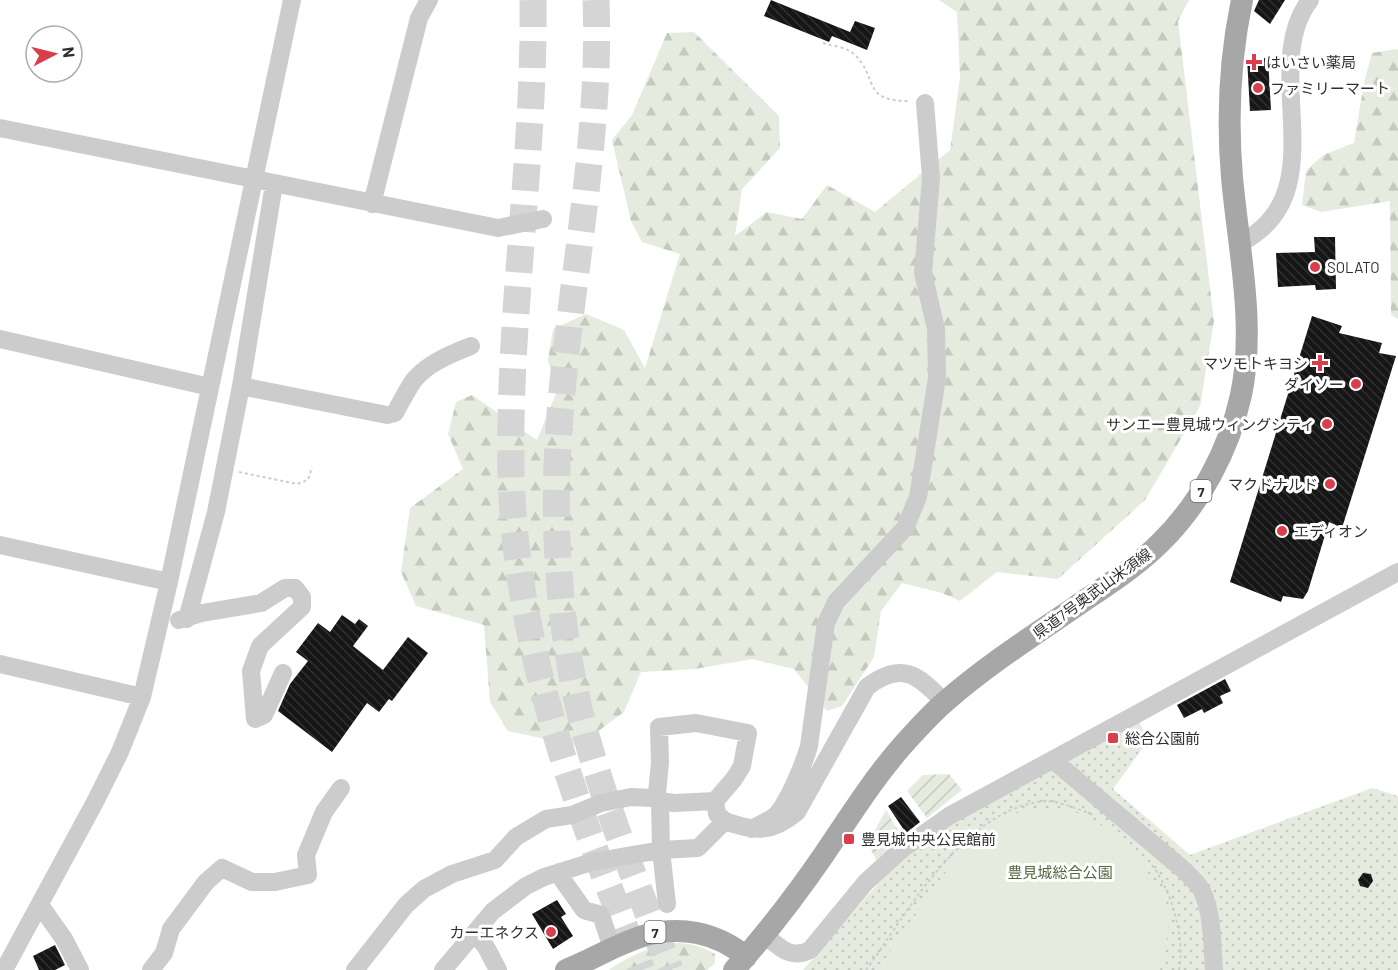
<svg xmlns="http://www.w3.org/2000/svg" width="1398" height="970" font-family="Barlow,'Noto Sans JP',sans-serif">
  <defs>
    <pattern id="forest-firs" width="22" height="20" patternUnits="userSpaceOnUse" patternTransform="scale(1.5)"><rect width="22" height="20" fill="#e5ebde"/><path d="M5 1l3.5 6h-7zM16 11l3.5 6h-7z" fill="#c5cabf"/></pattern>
    <pattern id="park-dots" width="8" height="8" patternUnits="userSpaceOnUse" patternTransform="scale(1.5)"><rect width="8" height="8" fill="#e5ebde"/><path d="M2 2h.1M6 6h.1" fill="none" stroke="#c5cabf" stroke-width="1.8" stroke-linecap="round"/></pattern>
    <pattern id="garden-furrows" width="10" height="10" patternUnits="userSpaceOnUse" patternTransform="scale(1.5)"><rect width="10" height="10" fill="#e5ebde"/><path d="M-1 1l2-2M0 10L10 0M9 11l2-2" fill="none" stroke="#c5cabf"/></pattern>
    <pattern id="building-back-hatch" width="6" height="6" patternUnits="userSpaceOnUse" patternTransform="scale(1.5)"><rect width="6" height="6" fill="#161616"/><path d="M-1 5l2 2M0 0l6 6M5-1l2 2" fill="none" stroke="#303030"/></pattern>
  </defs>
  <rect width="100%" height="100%" fill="#fff"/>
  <path fill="url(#forest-firs)" d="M939 0H1189L1178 21 1214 321 1200 406 1145 500 1058 579 997 572 960 601 942 593 902 583 881 611 874 657 842 706 827 711 794 669 752 659 695 669 641 672 624 712 578 746 508 731 490 702 484 625 416 606 401 572 410 508 463 469 448 434 456 402 472 395 537 440 557 391 548 360 553 329 586 314 624 330 645 368 680 254 642 242 631 221 612 140 632 115 667 33 694 32 779 116 780 148 742 189 735 236 767 212 802 219 827 185 875 212 950 150 960 78 957 12Z
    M1396 49 1398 50V319L1391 315 1390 201 1321 212 1302 205 1306 171 1323 155 1354 143 1364 83 1372 53Z
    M667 943C685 942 700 945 715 954V963L707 970H609C627 957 646 949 667 943Z"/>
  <path fill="url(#park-dots)" d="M1139 720 1147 742 1113 789 1190 855 1372 788 1398 796V970H803L903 855 977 807Z"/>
  <path fill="url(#garden-furrows)" d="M949 774 962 790 927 818 907 791 923 775Z
    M886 810 902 837 876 860 868 843Z"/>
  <path fill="#e5ebde" d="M1040 807 1082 814 1117 834 1139 858 1169 908 1167 940 1160 970H877L967 842 998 818Z"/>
  <path fill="url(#building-back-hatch)" d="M771 0 850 32 855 21 875 28 867 50 832 36 829 42 764 16Z
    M1259 0H1285L1270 24 1254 11Z
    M1247 58H1268L1271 110 1250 111Z
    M1314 237H1335L1336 289 1316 290 1315 285 1278 287 1276 253 1315 252Z
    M1312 316 1342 326 1339 333 1382 343 1379 353 1396 356 1342 528 1329 522 1308 591 1303 599 1283 596 1281 602 1230 582Z
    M342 615 355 624 359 619 368 626 353 646 383 670 408 637 428 653 392 701 389 699 379 712 367 703 332 752 278 711 290 684 308 661 296 652 318 623 330 632Z
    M1225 679 1231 691 1220 696 1223 703 1204 713 1202 709 1184 718 1177 705Z
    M901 797 920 822 906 833 888 806Z
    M1363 873 1371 874 1373 881 1368 888 1360 886 1358 880Z
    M557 900 566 914 561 917 573 936 553 949 532 914Z
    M55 945 65 965 55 970H39L33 956Z"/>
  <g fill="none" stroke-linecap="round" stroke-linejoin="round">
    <path stroke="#d5d5d5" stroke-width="27" stroke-dasharray="27 14" stroke-linecap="butt" d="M533 0C535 158 508 314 511 472 515 646 577 811 642 970
      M596 0C602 156 563 309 557 465 554 549 561 635 581 717 604 804 638 887 670 970"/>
    <path stroke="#ccc" stroke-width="2" stroke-dasharray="3 3" stroke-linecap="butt" d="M823 43C833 46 846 47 854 54 880 79 860 101 910 101
      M239 472 297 484 308 480 312 467
      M1152 865C1172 892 1185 937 1179 970
      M866 970C910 909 964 809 1045 801 1056 800 1083 811 1094 815"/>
    <path stroke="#ccc" stroke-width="18" d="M0 128 498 228 543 219
      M372 204 419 18 429 0
      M1240 243C1339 193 1257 69 1310 0
      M0 339 210 387
      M241 386 387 415 395 413C401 402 407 390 414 380 428 363 451 354 471 346
      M0 545 169 582
      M187 619 216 512 241 386 274 184
      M179 620 202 613 261 603 285 588H295L302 597V607L260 646 251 671 255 719 264 715 283 673
      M0 664 142 697
      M1053 760 1185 871C1190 877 1197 882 1201 889 1213 912 1212 944 1214 970
      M715 801 674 803 660 801 657 793 660 763 659 727 696 723 748 733 742 766 734 779 715 801 717 814 725 821
      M751 829C759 825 769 821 776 815 788 802 804 764 809 746L826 623 836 602 905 528 918 497 937 378 936 329 923 273 931 178 925 103
      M559 872 562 879 584 910 601 915 612 948
      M40 905 64 939 80 970
      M475 934 486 947 498 970
      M765 935C779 947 790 960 810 950L866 882 901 850 949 816 1398 572
      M4 970 95 802 120 752 142 697 169 582 292 0
      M151 970 164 953 171 929 206 882 222 868 252 882H275L308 875 306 855 324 812 341 788
      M355 970 406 905 424 889 452 874 495 860 516 837 546 819 572 815 601 803 631 797 653 798 660 801 661 850 667 904
      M443 970 493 911 526 886 544 877 592 862 661 850 698 848 725 821C755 832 772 833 797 812L867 687C901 661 918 674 944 702"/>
    <path stroke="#a7a7a7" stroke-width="22" d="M566 970C612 952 644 923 697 933 716 937 731 944 746 957
      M734 970C767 933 797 894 825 853 853 812 878 771 912 735 923 723 934 711 946 701 986 666 1031 637 1075 607 1104 587 1135 568 1160 543 1200 504 1229 450 1241 395 1256 325 1238 246 1232 177 1227 118 1230 57 1242 0"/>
  </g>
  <g fill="#d93e4d" stroke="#fff" stroke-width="2">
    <path d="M1251 53h6v6h6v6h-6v6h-6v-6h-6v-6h6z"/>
    <circle cx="1258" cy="88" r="6"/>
    <circle cx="1315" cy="267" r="6"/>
    <path d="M1317 354h6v6h6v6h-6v6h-6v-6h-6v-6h6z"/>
    <circle cx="1356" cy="384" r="6"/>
    <circle cx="1327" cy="424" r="6"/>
    <circle cx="1330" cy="484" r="6"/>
    <circle cx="1282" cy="531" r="6"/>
    <rect x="1107" y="732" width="12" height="12" rx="3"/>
    <rect x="843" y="833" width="12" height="12" rx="3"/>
    <circle cx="551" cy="932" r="6"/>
  </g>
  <g text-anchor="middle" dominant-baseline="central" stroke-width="6" stroke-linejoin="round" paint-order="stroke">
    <g fill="#fff" stroke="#6d6d6d" stroke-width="1.5">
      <rect x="1190.5" y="480" width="21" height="22" rx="4.5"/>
      <rect x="644.5" y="921" width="21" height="22" rx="4.5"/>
    </g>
    <g font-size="14" font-weight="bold" fill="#2f2f2f">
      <text x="1201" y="491">7</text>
      <text x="655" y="932">7</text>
    </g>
    <g font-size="15" fill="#2f2f2f" stroke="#fff" text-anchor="start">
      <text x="1266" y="62">はいさい薬局</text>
      <text x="1270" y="88">ファミリーマート</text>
      <text x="1327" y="267">SOLATO</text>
      <text x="1308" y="363" text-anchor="end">マツモトキヨシ</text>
      <text x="1344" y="384" text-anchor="end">ダイソー</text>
      <text x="1315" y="424" text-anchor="end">サンエー豊見城ウィングシティ</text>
      <text x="1318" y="484" text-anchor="end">マクドナルド</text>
      <text x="1294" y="531">エディオン</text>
      <text x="1125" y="738">総合公園前</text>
      <text x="861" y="839">豊見城中央公民館前</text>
      <text x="539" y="932" text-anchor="end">カーエネクス</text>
    </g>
    <g font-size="15" fill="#2f2f2f" stroke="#fff">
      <text transform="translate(1092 593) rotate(-36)">県道7号奥武山米須線</text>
    </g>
    <g font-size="15" fill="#53683f" stroke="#fff">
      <text x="1060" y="872">豊見城総合公園</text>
    </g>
  </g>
  <g transform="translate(54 54) rotate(83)"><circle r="28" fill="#ffffff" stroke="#acacac" stroke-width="1.5"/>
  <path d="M0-4.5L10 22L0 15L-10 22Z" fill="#d93e4d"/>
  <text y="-9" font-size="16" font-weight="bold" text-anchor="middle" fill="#2f2f2f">N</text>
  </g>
</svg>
